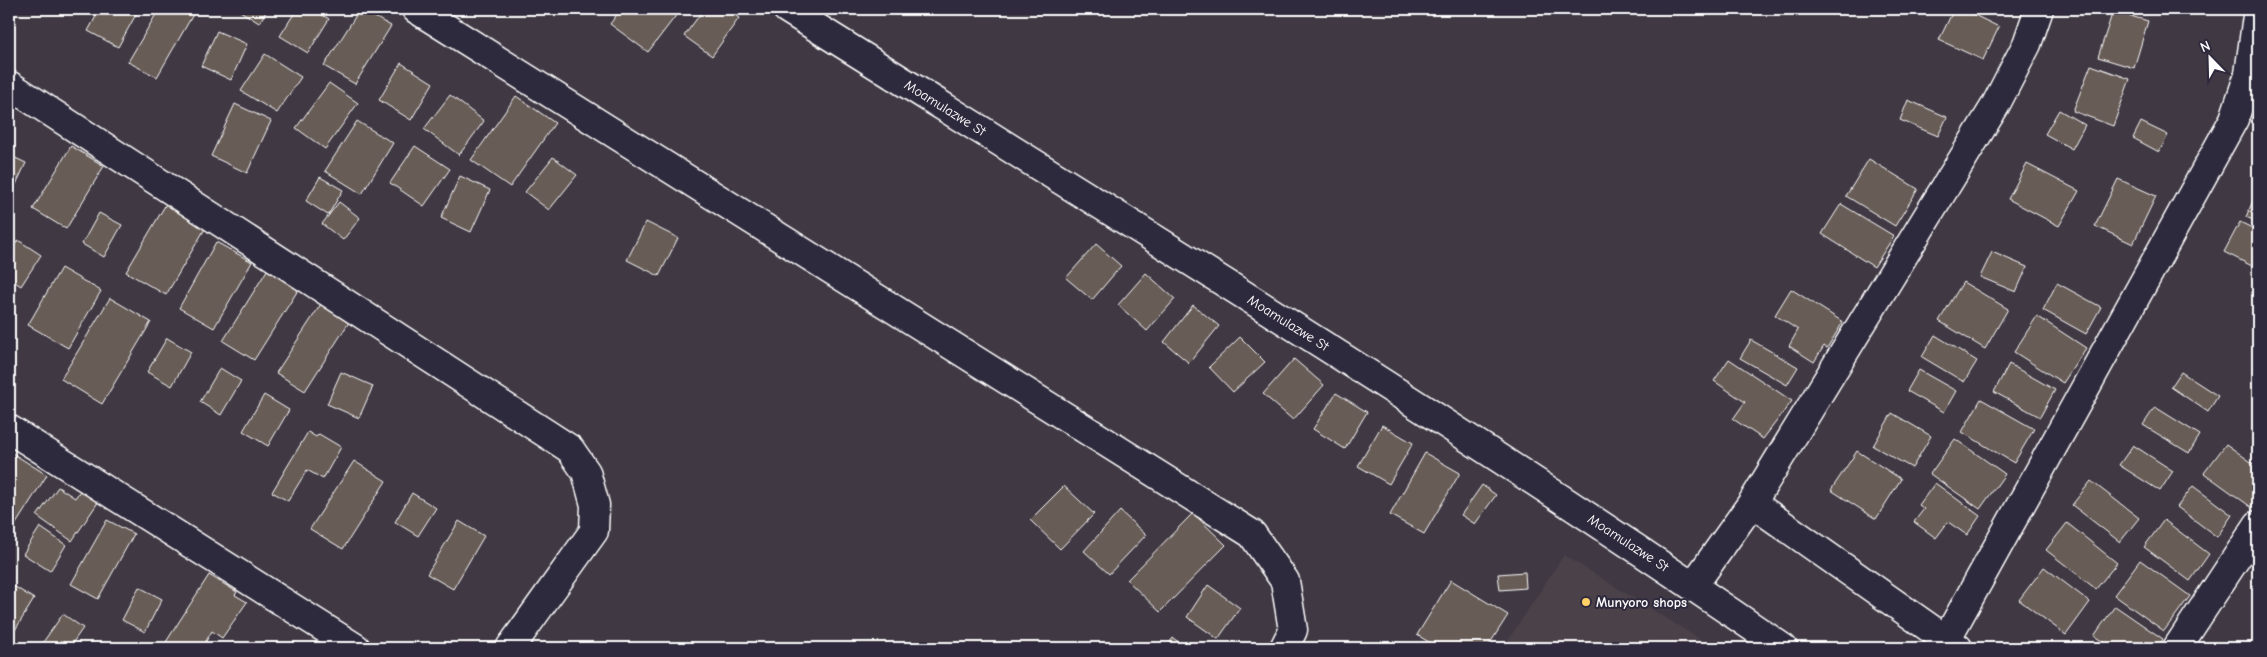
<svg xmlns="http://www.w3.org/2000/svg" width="2267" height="657" font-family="'Comic Neue',sans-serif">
  <rect width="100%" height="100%" fill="#403944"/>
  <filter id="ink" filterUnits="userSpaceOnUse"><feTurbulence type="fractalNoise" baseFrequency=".02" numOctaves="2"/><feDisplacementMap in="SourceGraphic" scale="10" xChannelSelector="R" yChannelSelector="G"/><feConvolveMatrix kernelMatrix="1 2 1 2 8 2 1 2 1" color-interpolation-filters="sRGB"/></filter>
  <g filter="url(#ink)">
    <path fill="#4c4349" d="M1564 555 1714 648H1503Z"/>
    <path fill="#675b56" stroke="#fff" d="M100 9H139L118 47 88 31Z
      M159 9H190L195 11 157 77 128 62Z
      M237 9H268L259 23Z
      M297 9H312L329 19 308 53 280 36Z
      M360 9 391 26 355 84 324 66Z
      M621 9H681L648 52 610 24Z
      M704 9H726L739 18 712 56 684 36Z
      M1954 9H1962L1999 27 1983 60 1939 40Z
      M2113 11 2148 21 2134 68 2098 57Z
      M217 31 247 44 231 80 201 66Z
      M265 54 301 77 277 113 241 91Z
      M401 63 433 83 411 120 379 100Z
      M2091 65 2130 79 2113 126 2073 111Z
      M329 83 358 103 325 149 296 128Z
      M450 95 484 121 459 155 424 129Z
      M516 96 555 123 510 187 471 160Z
      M1908 100 1947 117 1938 136 1900 120Z
      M235 104 271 121 247 173 211 156Z
      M2059 110 2085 125 2072 149 2045 134Z
      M357 121 393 143 362 194 325 171Z
      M2141 122 2168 135 2159 152 2133 138Z
      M71 146 104 166 66 229 33 209Z
      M415 146 450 169 424 206 390 183Z
      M9 155 26 163 11 195 9 193Z
      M553 157 577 175 549 210 525 192Z
      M1869 159 1918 189 1895 226 1846 196Z
      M2027 164 2079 191 2059 226 2008 199Z
      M460 176 490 190 471 232 441 218Z
      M320 177 343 190 328 215 306 201Z
      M2118 179 2156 196 2133 244 2095 226Z
      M2258 189V222L2246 217Z
      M339 202 360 218 343 240 322 224Z
      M166 204 206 227 166 295 126 272Z
      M1841 204 1894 236 1874 267 1822 234Z
      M99 213 122 225 104 257 82 244Z
      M646 222 678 238 659 276 627 260Z
      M2240 222 2258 231V269L2224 252Z
      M18 240 41 255 21 286 9 278V254Z
      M216 242 252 262 214 328 179 308Z
      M1096 244 1121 266 1092 300 1066 278Z
      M1992 252 2027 267 2016 292 1980 277Z
      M269 267 300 287 254 360 223 341Z
      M61 268 101 291 68 348 28 325Z
      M1146 273 1175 299 1147 331 1118 305Z
      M1963 282 2008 309 1985 349 1939 321Z
      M2057 283 2101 307 2086 334 2043 310Z
      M1791 289 1843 322 1827 348 1824 346 1814 362 1789 346 1798 330 1775 315Z
      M110 298 151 322 102 404 61 379Z
      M325 298 353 316 305 391 276 373Z
      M1193 305 1219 326 1189 363 1164 342Z
      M2037 316 2086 348 2063 383 2014 352Z
      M1935 335 1977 361 1964 382 1922 357Z
      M1240 337 1265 362 1233 392 1209 367Z
      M167 338 191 352 172 386 147 372Z
      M1751 340 1798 367 1787 385 1740 358Z
      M1294 359 1324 385 1293 420 1263 394Z
      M1729 359 1792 401 1763 439 1733 419 1745 402 1714 381Z
      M2009 364 2055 390 2040 417 1994 392Z
      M220 368 241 381 221 415 200 402Z
      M1919 370 1956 391 1944 412 1907 391Z
      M341 372 373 386 359 418 327 404Z
      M2181 372 2218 396 2208 412 2171 387Z
      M1336 393 1367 412 1345 449 1313 429Z
      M264 395 289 410 268 446 243 431Z
      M1981 399 2034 429 2014 463 1962 432Z
      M2155 407 2200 435 2189 453 2143 425Z
      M1892 413 1931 436 1912 468 1873 446Z
      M1382 425 1413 443 1389 484 1358 466Z
      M308 432 316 437 319 434 341 447 323 479 307 470 288 501 272 492Z
      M1955 439 2005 474 1980 509 1930 474Z
      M2226 444 2258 467V497L2251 507 2204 473Z
      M2133 445 2173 471 2160 491 2119 465Z
      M1857 451 1901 479 1876 519 1831 490Z
      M12 453 47 475 9 535V457Z
      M1425 453 1460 473 1424 534 1390 515Z
      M354 461 386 481 343 549 310 529Z
      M87 481 105 492 72 541 37 516 58 487 75 498Z
      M2091 481 2139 518 2120 542 2072 505Z
      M1935 483 1980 516 1967 535 1948 522 1936 538 1914 522 1924 509 1919 505Z
      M1482 485 1496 495 1475 524 1461 515Z
      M1064 486 1094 514 1060 549 1030 520Z
      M2193 486 2232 515 2217 537 2177 507Z
      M412 493 436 508 418 536 395 522Z
      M1120 511 1146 535 1109 574 1084 551Z
      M1193 513 1226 545 1160 612 1127 580Z
      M107 520 134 534 98 599 71 584Z
      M2164 520 2209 554 2190 581 2144 547Z
      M459 521 484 536 453 589 427 574Z
      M2067 523 2117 563 2096 589 2046 550Z
      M40 527 66 545 50 571 23 554Z
      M2140 560 2190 596 2164 631 2114 595Z
      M2044 567 2090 602 2066 635 2019 600Z
      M1525 572 1526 588 1500 590 1498 574Z
      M209 575 237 592 235 595 247 602 222 638 212 631 202 648H176L166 642Z
      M1451 580 1508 615 1487 648H1439L1417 635Z
      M9 583 34 599 9 640Z
      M1208 585 1240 608 1218 639 1187 617Z
      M139 587 162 599 145 632 122 620Z
      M2115 606 2163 639 2157 648H2113L2094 636Z
      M63 614 83 628 69 648H46L41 645Z
      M1173 638 1187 648H1166Z"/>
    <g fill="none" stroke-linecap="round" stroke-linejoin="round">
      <g stroke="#fff" stroke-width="31">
        <path id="minor" d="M416 9 1252 534 1285 581 1293 630 1284 648
          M787 9C1121 218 1458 424 1783 648
          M9 85 570 449 586 472 595 505 594 531 510 648
          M9 429 356 648
          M1752 503 1958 648
          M1693 586 1752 503 1995 106 2027 44 2039 9
          M1946 640 2234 119 2249 74 2258 9
          M2177 648 2258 525"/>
      </g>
      <use href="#minor" stroke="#2f2a3d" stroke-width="28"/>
    </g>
  </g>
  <circle fill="#ffd166" stroke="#2f2a3d" stroke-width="2" cx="1586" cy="602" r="5"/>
  <g text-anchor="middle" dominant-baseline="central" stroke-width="4" stroke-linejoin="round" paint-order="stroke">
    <g font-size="14" fill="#fff" stroke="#2f2a3d">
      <text transform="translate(945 108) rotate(32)">Moamulazwe St</text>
      <text transform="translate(1288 323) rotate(32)">Moamulazwe St</text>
      <text transform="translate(1628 543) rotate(33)">Moamulazwe St</text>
    </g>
    <g font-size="14" font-weight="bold" fill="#fff" stroke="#2f2a3d" text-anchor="start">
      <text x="1596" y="602">Munyoro shops</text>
    </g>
  </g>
  <rect width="2267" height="657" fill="none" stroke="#2f2a3d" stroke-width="30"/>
  <rect x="15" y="15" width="2237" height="627" fill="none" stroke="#fff" stroke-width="2" filter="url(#ink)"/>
  <g transform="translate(2210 58) rotate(337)" stroke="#2f2a3d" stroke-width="4" paint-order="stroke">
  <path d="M0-4L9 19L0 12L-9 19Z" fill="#ffffff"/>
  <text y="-8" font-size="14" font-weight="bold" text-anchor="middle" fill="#ffffff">N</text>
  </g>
</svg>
